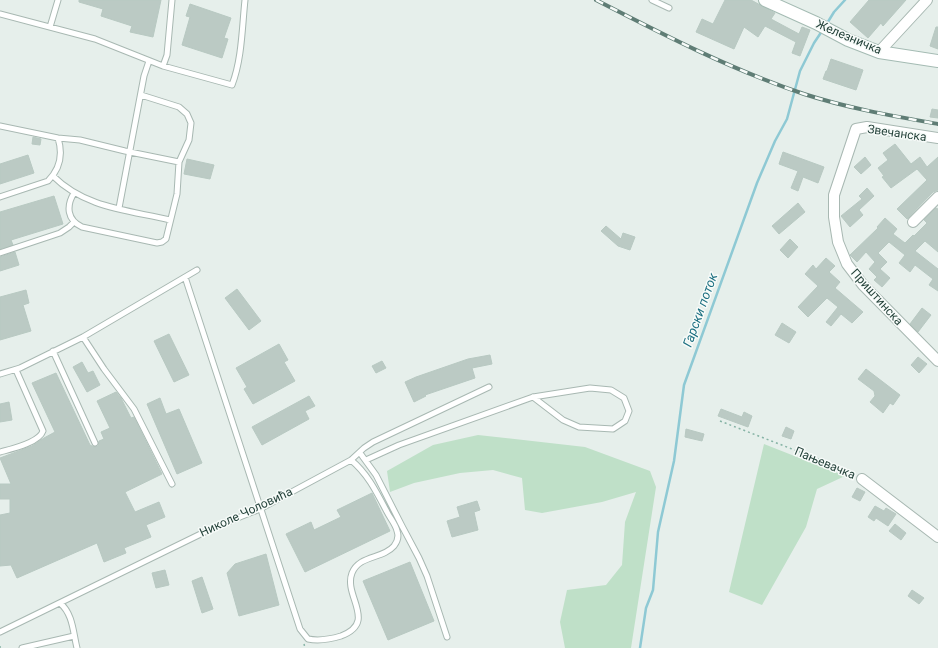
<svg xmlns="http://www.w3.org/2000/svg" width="938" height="648" font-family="Roboto,sans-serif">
  <rect width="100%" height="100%" fill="#e6efeb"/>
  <path fill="#bfe0c8" d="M478 435 585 447 650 471 656 487 631 648H565L560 622 567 590 606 585 622 565 625 522 636 492 602 502 542 513 525 510 522 478 493 470 460 473 414 483 390 492 387 471 433 445Z
    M764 444 845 476 817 489 806 527 762 605 729 592Z"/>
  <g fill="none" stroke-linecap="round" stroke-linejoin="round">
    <path stroke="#8ec9d4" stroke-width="2.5" d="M826 25 834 12 845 0
      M640 648 646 608 653 590 658 532 674 461 684 385 757 183 775 141 787 119 800 71 814 43 822 31"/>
  </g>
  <path fill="#bbcac4" stroke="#b8c9c2" d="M79 0H161L153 37 130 32 132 26 101 16 103 9 79 2Z
    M725 0H751L775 13 771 19 799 34 802 27 810 30 800 56 792 53 796 42 765 26 758 37 744 27 734 49 696 32 702 19 713 24Z
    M869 0H906L883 26 881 23 868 38 850 22Z
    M190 4 231 18 224 38 228 39 222 58 182 45 190 17 186 16Z
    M936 27H938V49L930 46Z
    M831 59 863 70 856 90 823 79 826 71H827Z
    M932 109 938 110V118L930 117Z
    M33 137 41 139 40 145 32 144Z
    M895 144 911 164 920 157 927 167 938 157V190L933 192 907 219 897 209 927 180 917 169 891 188 882 177 884 176 878 168 888 160 883 153Z
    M783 152 824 167 818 183 803 177 798 191 791 188 798 171 779 164Z
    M28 155 34 173 0 184V164Z
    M865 157 871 165 861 174 854 167Z
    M187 159 214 165 210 179 184 174Z
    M867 188 874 196 859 210 863 215 850 227 841 216 862 199 859 196Z
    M54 196 63 224 11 240 13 245 0 249V212Z
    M798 203 805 212 779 234 772 226Z
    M936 208 938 209V252L925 241 915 251 938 269V291L929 285 933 279 915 265 910 272 899 263 905 255 889 242 878 253 887 262 880 269 890 278 882 287 874 280 877 277 869 269 875 262 866 252 857 262 850 255 878 228 877 227 885 218 897 229 893 234 905 243 913 235 914 236 927 223 924 220Z
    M606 226 621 239 623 233 635 237 630 250 618 246 601 231Z
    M790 239 798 247 788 258 780 250Z
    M15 252 19 265 0 271V257Z
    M826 258 835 266 829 272 840 282 835 288 863 312 852 323 841 314 831 326 826 322 838 307 827 298 808 317 798 307 818 286 805 274 813 265 816 269Z
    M237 289 261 321 249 330 225 298Z
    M26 290 29 303 23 305 31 331 0 340V297Z
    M922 308 931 315 918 332 910 324Z
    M782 323 796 332 789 343 775 335Z
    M169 334 189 375 174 382 154 341Z
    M279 344 288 360 284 362 295 381 253 404 244 389 247 387 236 368Z
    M490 355 492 364 472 368 475 378 425 395 426 396 414 402 405 382 416 377 468 359Z
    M918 357 927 364 919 373 911 365Z
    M382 361 386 368 376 373 372 366Z
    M82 362 88 373 93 371 100 385 87 392 73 367Z
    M866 369 900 395 893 405 890 403 883 413 870 402 875 396 874 391 858 379Z
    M56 373 90 445 94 447 98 446 99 441 104 439 101 432 110 428 97 401 116 392 121 398 131 418 134 417 162 474 125 492 135 512 159 502 165 517 146 525 151 537 124 548 126 553 104 562 97 543 17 578 11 565 0 566V515L10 513V499H0V484H11L0 458 32 446 44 438 55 432 32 383Z
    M309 396 315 406 305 411 309 419 262 445 252 427Z
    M160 398 166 414 179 409 202 463 177 474 147 404Z
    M9 402 12 420 0 422V404Z
    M721 409 742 417 744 412 752 416 748 427 718 416Z
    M786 427 794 431 791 439 782 436Z
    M686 429 704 434 702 441 685 437Z
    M857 488 865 492 860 501 852 497Z
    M372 493 390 531 305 572 286 534 311 522 314 530 341 517 337 510Z
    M477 501 480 510 474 512 478 530 452 537 447 521 460 517 457 507Z
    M875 506 884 511 886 508 896 514 888 526 876 518 874 521 868 517Z
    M895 524 906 533 901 540 889 531Z
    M266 554 279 605 239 616 227 573 235 564Z
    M410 562 434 621 388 640 363 581Z
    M165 570 169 585 156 588 152 573Z
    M202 577 213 609 202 613 192 581Z
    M912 590 924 598 919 604 908 596Z"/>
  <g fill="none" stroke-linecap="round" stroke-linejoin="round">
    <g stroke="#a8b8b2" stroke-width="7">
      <path id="lane" d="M652 0 669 8
        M0 14 95 39 163 66 232 85C242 59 242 28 245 0
        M50 27 58 0
        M163 66 167 55 172 0
        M0 126 58 138 80 140 125 151 179 162
        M53 176C85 208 128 210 170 220
        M74 193C66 206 67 220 82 227L157 243 162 242 166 239 177 194 179 162 189 140 191 123 187 114 179 107 141 95
        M0 197 48 181C60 169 63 154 58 138
        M119 208 144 76 149 61
        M0 253 60 233 69 227 74 222
        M185 277 300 629 308 639C318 641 331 639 341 636 378 622 343 596 352 573 359 555 383 559 394 546 397 542 399 536 397 531 396 525 390 518 387 512 377 493 368 474 351 460
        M83 337 104 369 134 409 172 484
        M53 351 95 443
        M0 374 20 368 83 337 197 270
        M0 452C11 449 39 443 43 431L16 370
        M360 453 376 475 402 526 419 558 427 576 447 637
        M366 460 399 445 533 397 590 388 611 390 624 398 629 411 625 421 613 429 579 427 563 420 533 397
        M60 603C73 614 73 632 77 648
        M0 632 215 527 260 509 351 460 364 448 373 442 489 387
        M22 648 74 636"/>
    </g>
    <g stroke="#a8b8b2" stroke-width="12">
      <path id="street" d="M879 52 927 0
        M938 138 867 127 856 129 834 195V217L838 242 847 264 863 285 938 361
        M913 222 938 197
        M862 479 938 537"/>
    </g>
    <g stroke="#a4bbb3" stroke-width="14">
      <path id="secondary" d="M765 0 816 23 848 40 879 52 938 61"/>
    </g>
    <path stroke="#86b3a5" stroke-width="1.5" stroke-dasharray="2 3" stroke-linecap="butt" d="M720 421 846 470 854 474
      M304 644 305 648
      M0 646V648"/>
    <use href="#lane" stroke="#fff" stroke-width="5"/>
    <use href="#street" stroke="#fff" stroke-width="10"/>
    <use href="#secondary" stroke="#fff" stroke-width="12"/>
    <g stroke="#5f7d75" stroke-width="4">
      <path id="rail" d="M596 0C664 35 732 70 804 94 847 108 893 116 938 124"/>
    </g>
    <use href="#rail" stroke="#f7fbf9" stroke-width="2.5" stroke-dasharray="8" stroke-linecap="butt"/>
  </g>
  <g text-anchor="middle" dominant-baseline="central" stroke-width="3" stroke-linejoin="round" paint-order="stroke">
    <g font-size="12" fill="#24423a" stroke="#f7fbf9">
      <text transform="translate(849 37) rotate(23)">Железничка</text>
      <text transform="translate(897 133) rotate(8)">Звечанска</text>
      <text transform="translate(877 297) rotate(48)">Приштинска</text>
      <text transform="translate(825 463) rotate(23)">Пањевачка</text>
      <text transform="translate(246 512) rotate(-25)">Николе Чоловића</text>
    </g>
    <g font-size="13" font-style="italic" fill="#1c6f80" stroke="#f7fbf9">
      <text transform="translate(700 310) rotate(-70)">Гарски поток</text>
    </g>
  </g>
</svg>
